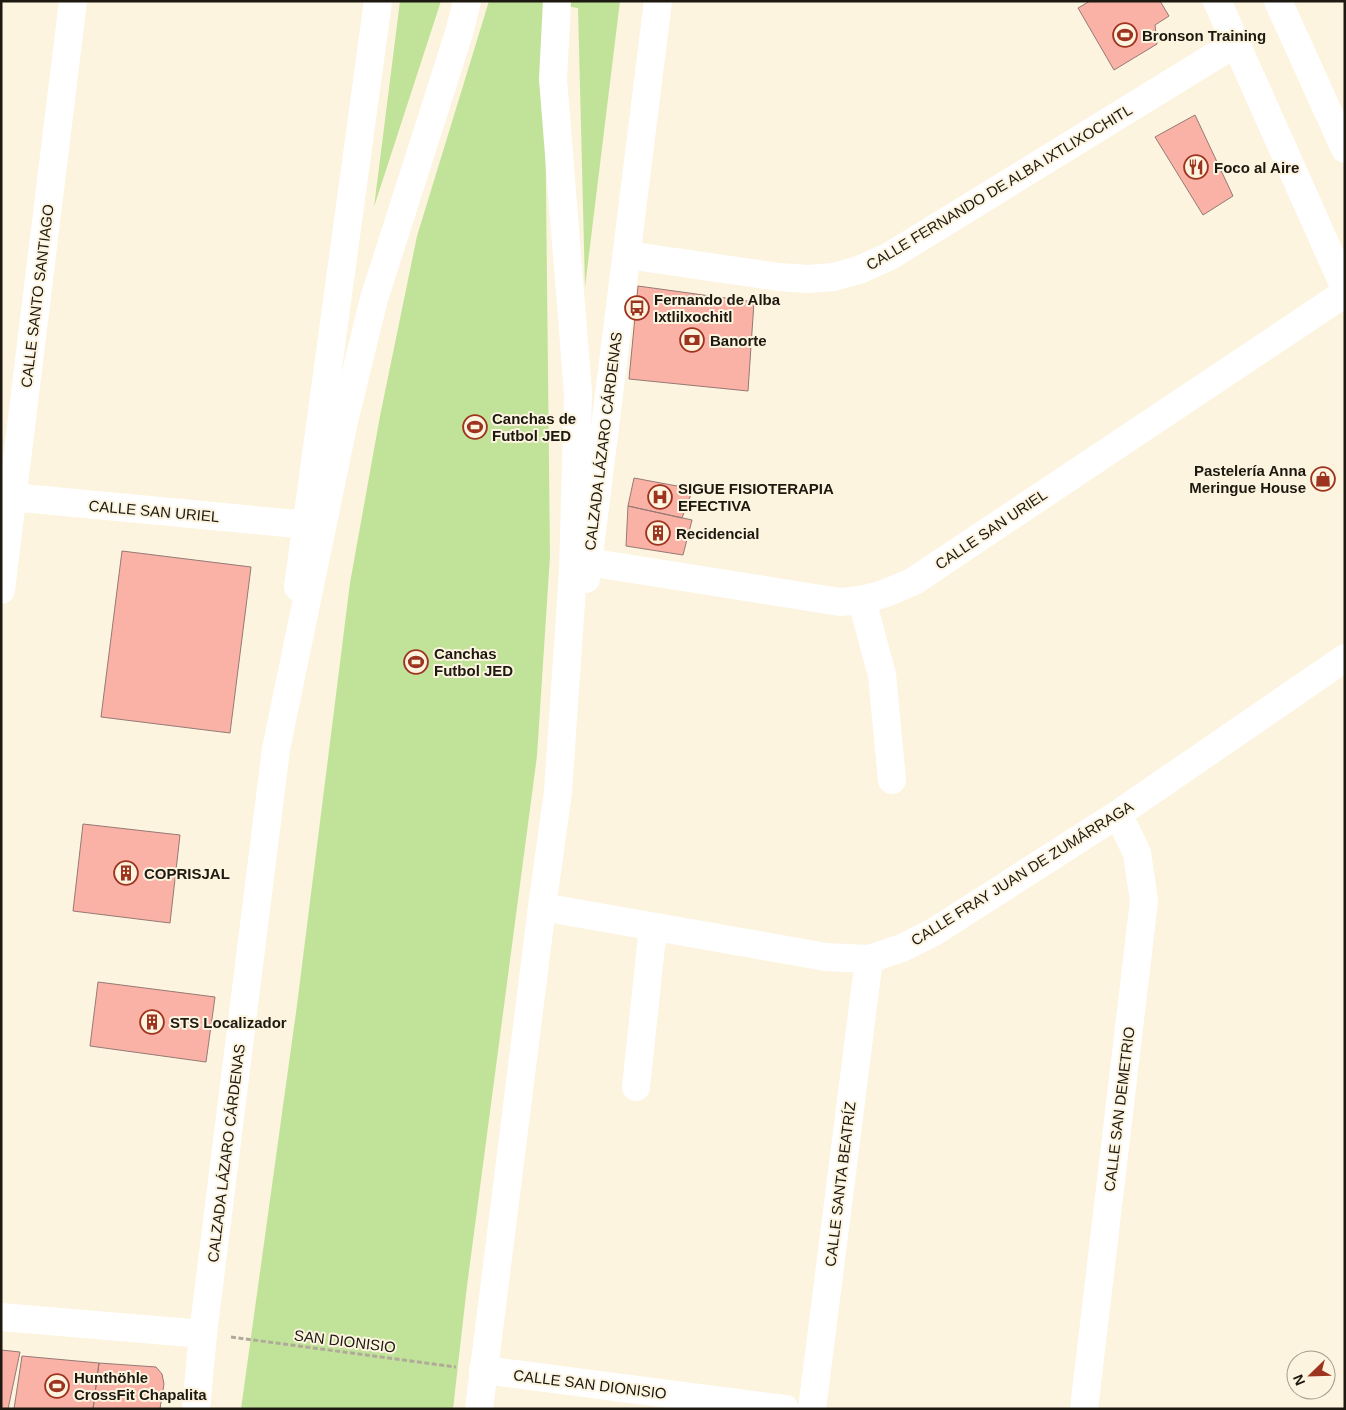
<svg xmlns="http://www.w3.org/2000/svg" width="1346" height="1410" font-family="Arial,sans-serif">
  <rect width="100%" height="100%" fill="#fdf4e0"/>
  <path fill="#c1e399" d="M400 1H441L374 207Z
    M489 1H620L585 287 578 8 544 3 550 556 537 756 467 1286 453 1409H241L297 1005 350 583 380 416 417 236Z"/>
  <path fill="#fbb2a6" stroke="#957974" d="M1090 1H1160L1169 16 1155 25 1157 44 1114 70 1078 8Z
    M1195 115 1233 196 1203 215 1155 137Z
    M638 286 754 302 748 391 629 379Z
    M634 478 693 489 682 518 628 506Z
    M628 506 692 520 683 555 626 546Z
    M122 551 251 567 230 733 101 717Z
    M83 824 180 835 170 923 73 911Z
    M98 982 215 997 206 1062 90 1046Z
    M1 1350 20 1352 8 1409H1Z
    M22 1356 99 1363 93 1409H14Z
    M99 1363 156 1367 162 1374 164 1384 160 1409H93Z"/>
  <g fill="none" stroke-linecap="round" stroke-linejoin="round">
    <path stroke="#b1aa9a" stroke-width="3" stroke-dasharray="5 2.5" stroke-linecap="butt" d="M231 1337 456 1367"/>
    <path stroke="#fff" stroke-width="28" d="M627 255 779 277 808 279 833 277 859 270 890 256 1236 43
      M1 496 307 525
      M588 562 840 602C870 601 887 593 914 581L1345 293
      M586 579 658 1
      M298 587 378 1
      M1 590 73 1
      M862 601 882 675 892 780
      M542 907 826 957 869 959 902 948 934 932 1118 814 1345 658
      M636 1087 653 927
      M1 1317 203 1334
      M483 1370 785 1409
      M812 1409 869 959
      M1084 1409 1144 901 1137 853 1118 814"/>
    <path stroke="#fff" stroke-width="28" d="M1217 1 1345 288
      M1278 1 1345 149"/>
    <path stroke="#fff" stroke-width="28" d="M196 1409 203 1334 276 749 344 421 374 299 459 33 467 1
      M479 1409 542 907 558 792 573 572 578 393 553 79 557 1"/>
  </g>
  <defs>
    <g id="stadium-ring" transform="scale(1.25)"><circle r="9.5" fill="#fdf4e0" stroke="#9d341f" stroke-width="1.5"/><path d="M0-5a6.5 5 0 1 0 0 10a6.5 5 0 1 0 0-10ZM-3.5-1.8h7v3.6h-7Z" fill="#9d341f"/></g>
    <g id="restaurant-ring" transform="scale(1.25)"><circle r="9.5" fill="#fdf4e0" stroke="#9d341f" stroke-width="1.5"/><path d="M-5-6h1v4h1v-4h1v4h1v-4h1v5L-1.5 .5V6h-2V.5L-5-1ZM5-6V6H3V1.5H1.5Q1.5-4 5-6Z" fill="#9d341f"/></g>
    <g id="bus-ring" transform="scale(1.25)"><circle r="9.5" fill="#fdf4e0" stroke="#9d341f" stroke-width="1.5"/><path d="M-5-6H5V4H4V6H2V4H-2V6H-4V4H-5ZM-3.5-4V0h7V-4ZM-3.5 1.2v1.5H-2V1.2ZM2 1.2v1.5H3.5V1.2Z" fill="#9d341f"/></g>
    <g id="bank-ring" transform="scale(1.25)"><circle r="9.5" fill="#fdf4e0" stroke="#9d341f" stroke-width="1.5"/><path d="M-6-4H6V4H-6ZM0-2.3a2.3 2.3 0 1 0 0 4.6a2.3 2.3 0 1 0 0-4.6Z" fill="#9d341f"/></g>
    <g id="shop-ring" transform="scale(1.25)"><circle r="9.5" fill="#fdf4e0" stroke="#9d341f" stroke-width="1.5"/><path d="M-5-2.5h2.3a2.7 3.5 0 0 1 5.4 0H5L5.5 6h-11ZM-1.5-2.5h3a1.5 2.3 0 0 0-3 0Z" fill="#9d341f"/></g>
    <g id="hospital-ring" transform="scale(1.25)"><circle r="9.5" fill="#fdf4e0" stroke="#9d341f" stroke-width="1.5"/><path d="M-5-5h3v3.5h4V-5h3V5h-3V1.5h-4V5h-3Z" fill="#9d341f"/></g>
    <g id="building-ring" transform="scale(1.25)"><circle r="9.5" fill="#fdf4e0" stroke="#9d341f" stroke-width="1.5"/><path d="M-4-6H4V6H1V3H-1V6H-4ZM-2.5-4.3h1.7v1.8h-1.7ZM.8-4.3h1.7v1.8H.8ZM-2.5-1h1.7V.8h-1.7ZM.8-1h1.7V.8H.8Z" fill="#9d341f"/></g>
  </defs>
  <g fill-rule="evenodd">
    <use href="#stadium-ring" x="1125" y="35"/>
    <use href="#restaurant-ring" x="1196" y="167"/>
    <use href="#bus-ring" x="637" y="308"/>
    <use href="#bank-ring" x="692" y="340"/>
    <use href="#stadium-ring" x="475" y="427"/>
    <use href="#shop-ring" x="1323" y="479"/>
    <use href="#hospital-ring" x="660" y="497"/>
    <use href="#building-ring" x="658" y="533"/>
    <use href="#stadium-ring" x="416" y="662"/>
    <use href="#building-ring" x="126" y="873"/>
    <use href="#building-ring" x="152" y="1022"/>
    <use href="#stadium-ring" x="57" y="1386"/>
  </g>
  <g text-anchor="middle" dominant-baseline="central" stroke-width="4" stroke-linejoin="round" paint-order="stroke">
    <g font-size="15" font-weight="bold" fill="#1d1910" stroke="#fdf4e0" text-anchor="start">
      <text x="1142" y="35">Bronson Training</text>
      <text x="1214" y="167">Foco al Aire</text>
      <text x="654" y="299">Fernando de Alba<tspan x="654" dy="17">Ixtlilxochitl</tspan></text>
      <text x="710" y="340">Banorte</text>
      <text x="492" y="418">Canchas de<tspan x="492" dy="17">Futbol JED</tspan></text>
      <text x="1306" y="470" text-anchor="end">Pastelería Anna<tspan x="1306" dy="17">Meringue House</tspan></text>
      <text x="678" y="488">SIGUE FISIOTERAPIA<tspan x="678" dy="17">EFECTIVA</tspan></text>
      <text x="676" y="533">Recidencial</text>
      <text x="434" y="653">Canchas<tspan x="434" dy="17">Futbol JED</tspan></text>
      <text x="144" y="873">COPRISJAL</text>
      <text x="170" y="1022">STS Localizador</text>
      <text x="74" y="1377">Hunthöhle<tspan x="74" dy="17">CrossFit Chapalita</tspan></text>
    </g>
    <g font-size="15" fill="#1d1910" stroke="#fdf4e0">
      <text transform="translate(999 187) rotate(-31)">CALLE FERNANDO DE ALBA IXTLIXOCHITL</text>
      <text transform="translate(37 296) rotate(-83)">CALLE SANTO SANTIAGO</text>
      <text transform="translate(603 441) rotate(-83)">CALZADA LÁZARO CÁRDENAS</text>
      <text transform="translate(154 511) rotate(5)">CALLE SAN URIEL</text>
      <text transform="translate(991 529) rotate(-34)">CALLE SAN URIEL</text>
      <text transform="translate(1022 873) rotate(-32)">CALLE FRAY JUAN DE ZUMÁRRAGA</text>
      <text transform="translate(1119 1109) rotate(-83)">CALLE SAN DEMETRIO</text>
      <text transform="translate(226 1153) rotate(-83)">CALZADA LÁZARO CÁRDENAS</text>
      <text transform="translate(840 1184) rotate(-83)">CALLE SANTA BEATRÍZ</text>
      <text transform="translate(345 1341) rotate(7)">SAN DIONISIO</text>
      <text transform="translate(590 1384) rotate(7)">CALLE SAN DIONISIO</text>
    </g>
  </g>
  <rect width="1346" height="1410" fill="none" stroke="#1d1910" stroke-width="5"/>
  <g transform="translate(1311 1375) rotate(247)"><circle r="24" fill="#fdf4e0" stroke="#a39c8d"/>
  <path d="M0-4L9 19L0 12L-9 19Z" fill="#9d341f"/>
  <text y="-8" font-size="14" font-weight="bold" text-anchor="middle" fill="#1d1910">N</text>
  </g>
</svg>
